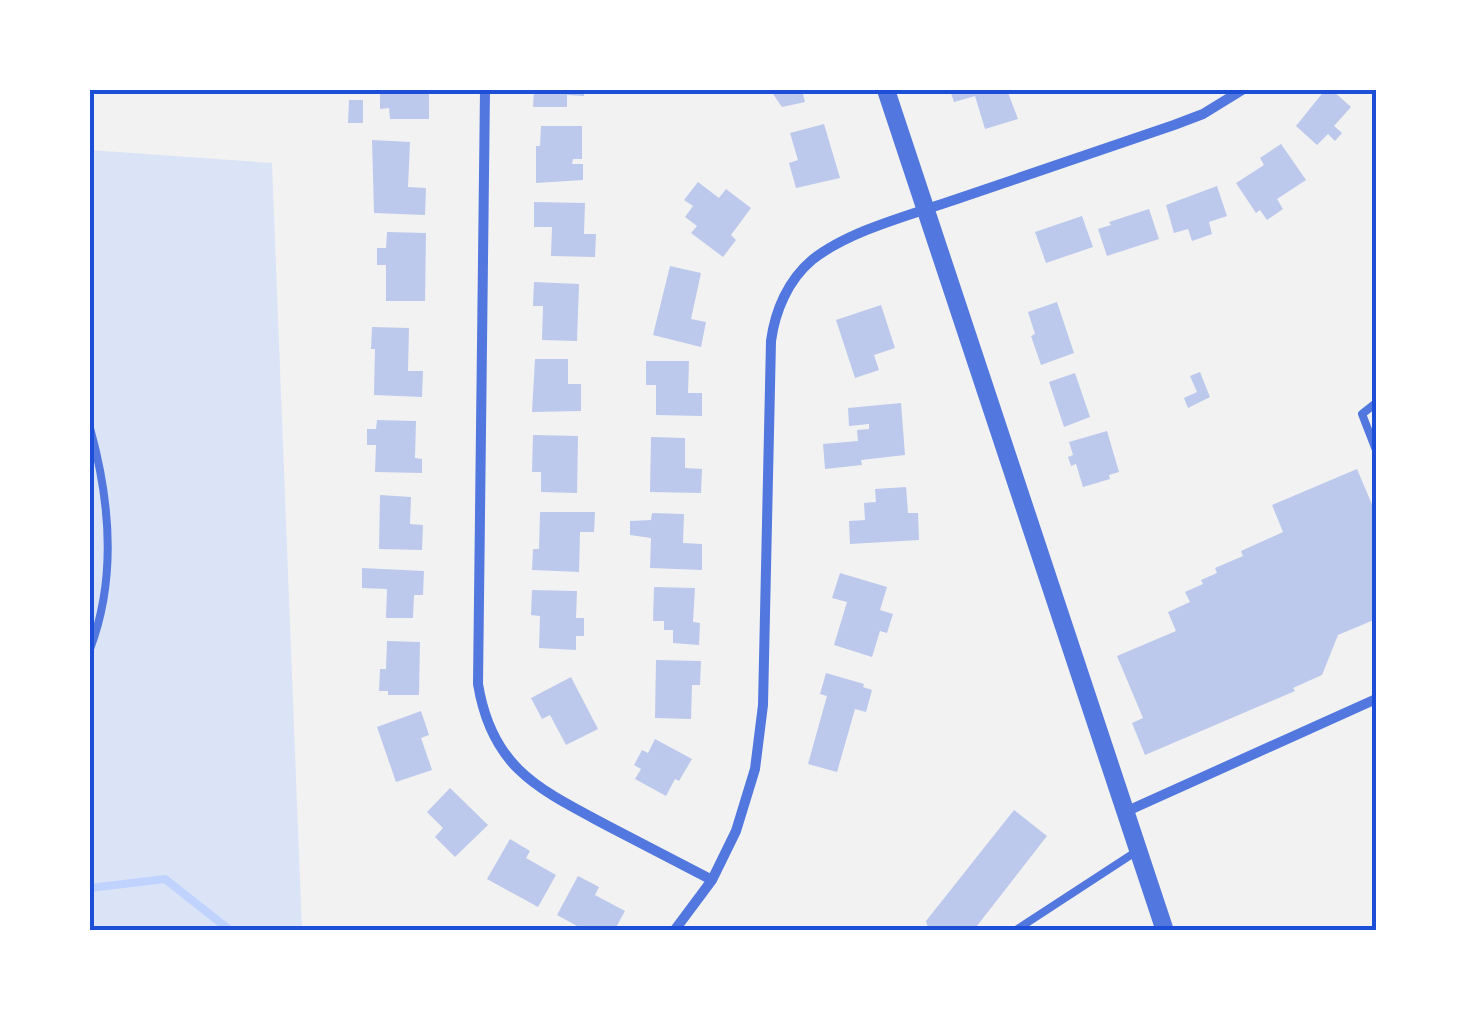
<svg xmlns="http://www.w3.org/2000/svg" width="1466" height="1021" font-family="Overpass,sans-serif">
  <rect width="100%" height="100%" fill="#f2f2f2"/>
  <path fill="#dbe4f7" d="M90 150 272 163 302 931H90Z"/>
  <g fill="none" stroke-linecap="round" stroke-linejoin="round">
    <path stroke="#bfd3fe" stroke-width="8" d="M90 888 165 879 231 931"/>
  </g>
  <path fill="#bdc9ec" d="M389 90H429V119H390L389 108 380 109V94H389Z
    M534 90H584V96L567 95V107H533Z
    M777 90H802L805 102 782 107 773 94Z
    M950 90H1007L1018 119 985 129 975 96 954 102Z
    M1325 90H1332L1351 107 1334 126 1342 133 1335 141 1328 134 1317 145 1296 126Z
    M349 100H363V123H348Z
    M824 124 840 178 796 188 789 163 798 160 790 133Z
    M541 126H582V159H573L572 164H583V180L536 183V146H540Z
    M372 140 410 142 408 187 426 188 425 215 374 213Z
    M1281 144 1306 180 1277 199 1283 209 1267 220 1260 210 1256 213 1236 183 1264 165 1260 158Z
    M698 182 719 198 726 189 751 208 731 235 736 240 723 257 691 233 697 226 685 217 693 206 684 200Z
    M1217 186 1227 216 1209 222 1212 234 1192 241 1188 229 1174 233 1166 205Z
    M534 202 585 203 584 234H596L595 257 551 256 552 227H534Z
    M1149 209 1159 239 1107 256 1098 229 1111 225 1109 222Z
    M1082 216 1093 247 1046 263 1035 232Z
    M387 232 426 233 425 301H386V265H377V248H386Z
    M670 266 701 273 691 319 706 322 701 347 653 335Z
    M534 282 579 284 577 341 542 340 543 306H533Z
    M1057 302 1074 353 1041 365 1031 336 1035 334 1028 312Z
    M881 305 895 348 874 355 879 370 855 378 836 320Z
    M372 327 409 328 408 371H423L422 397 374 395 375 349H371Z
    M535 359H568V384H581V411L532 412Z
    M646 361H689L688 393H702V416L656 415V385H646Z
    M1200 372 1210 397 1188 408 1184 398 1197 392 1190 376Z
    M1075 373 1090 417 1064 427 1049 382Z
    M901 403 905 455 861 460 862 465 825 469 823 444 858 441 857 430 869 429V424L849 426 848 408Z
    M377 420 416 421 415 458 422 459V473L375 472 376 445H367V429H376Z
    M1107 431 1119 472 1109 475 1110 479 1083 487 1076 464 1071 466 1068 457 1073 455 1069 442Z
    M533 435 578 436 577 493 541 492V472H532Z
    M651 437 685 438V468L702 469 701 493 650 492Z
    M1357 469 1376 514V619L1338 635 1322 675 1293 688 1295 691 1145 755 1132 723 1143 718 1117 656 1176 631 1168 612 1190 602 1185 592 1203 584 1201 580 1217 573 1215 568 1243 556 1241 551 1283 532 1272 505Z
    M906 487 908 513H918L919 540 850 544 849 521 865 520 864 503 876 502 875 489Z
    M380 495 411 497 410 524 423 525 422 550 379 549Z
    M540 512H595L594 532H580L579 572 532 570 533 549H539Z
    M652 513 684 514 683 543 702 544V570L650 568 651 538 630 535V521L651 520Z
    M362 568 424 571 423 595H414L413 618H386L387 589 362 588Z
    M840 573 887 587 880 610 893 614 887 633 880 631 872 657 834 645 847 602 832 598Z
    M654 587 695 588 693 622 700 623 699 645 673 643V630H664V621H653Z
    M532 590 577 591 576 618H584V636H576V650L539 648 540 616 531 615Z
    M387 641 420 642 419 695H388V691H379L380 669H386Z
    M656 660 701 661 700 685H692L691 719 655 718Z
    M826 673 864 684 863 687 872 690 866 712 855 709 837 772 808 764 827 696 820 694Z
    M571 677 598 729 566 745 550 715 542 719 531 698Z
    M421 711 429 735 421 738 432 770 396 782 377 727Z
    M655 739 692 759 679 781 675 779 666 796 635 779 641 769 634 765 642 750 648 753Z
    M450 788 488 825 455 857 435 837 443 828 427 812Z
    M1014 810 1047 836 973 931H929L926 921Z
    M510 839 530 851 526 858 556 875 538 907 487 879Z
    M578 876 599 887 595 895 625 911 614 931H586L557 915Z"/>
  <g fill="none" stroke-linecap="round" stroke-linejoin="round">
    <path stroke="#5277de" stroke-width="8" d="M1376 403 1362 414 1376 450
      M90 428C110 500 117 578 90 649
      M1016 930 1137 851"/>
    <path stroke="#5277de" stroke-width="10" d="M485 90 478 684C492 769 539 789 608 826 643 844 677 862 712 880
      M1125 812 1376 699
      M674 931 712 880 736 831 755 769 763 705 771 341C775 311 788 280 812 260 848 231 910 215 954 200 1027 175 1100 150 1174 125L1203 114 1242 90"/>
    <path stroke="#5277de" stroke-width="18" d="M886 90 1165 931"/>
  </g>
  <rect width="1466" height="1021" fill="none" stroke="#ffffff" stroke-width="185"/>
  <rect x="92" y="92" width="1282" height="836" fill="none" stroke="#1d4ed8" stroke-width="4"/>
</svg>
